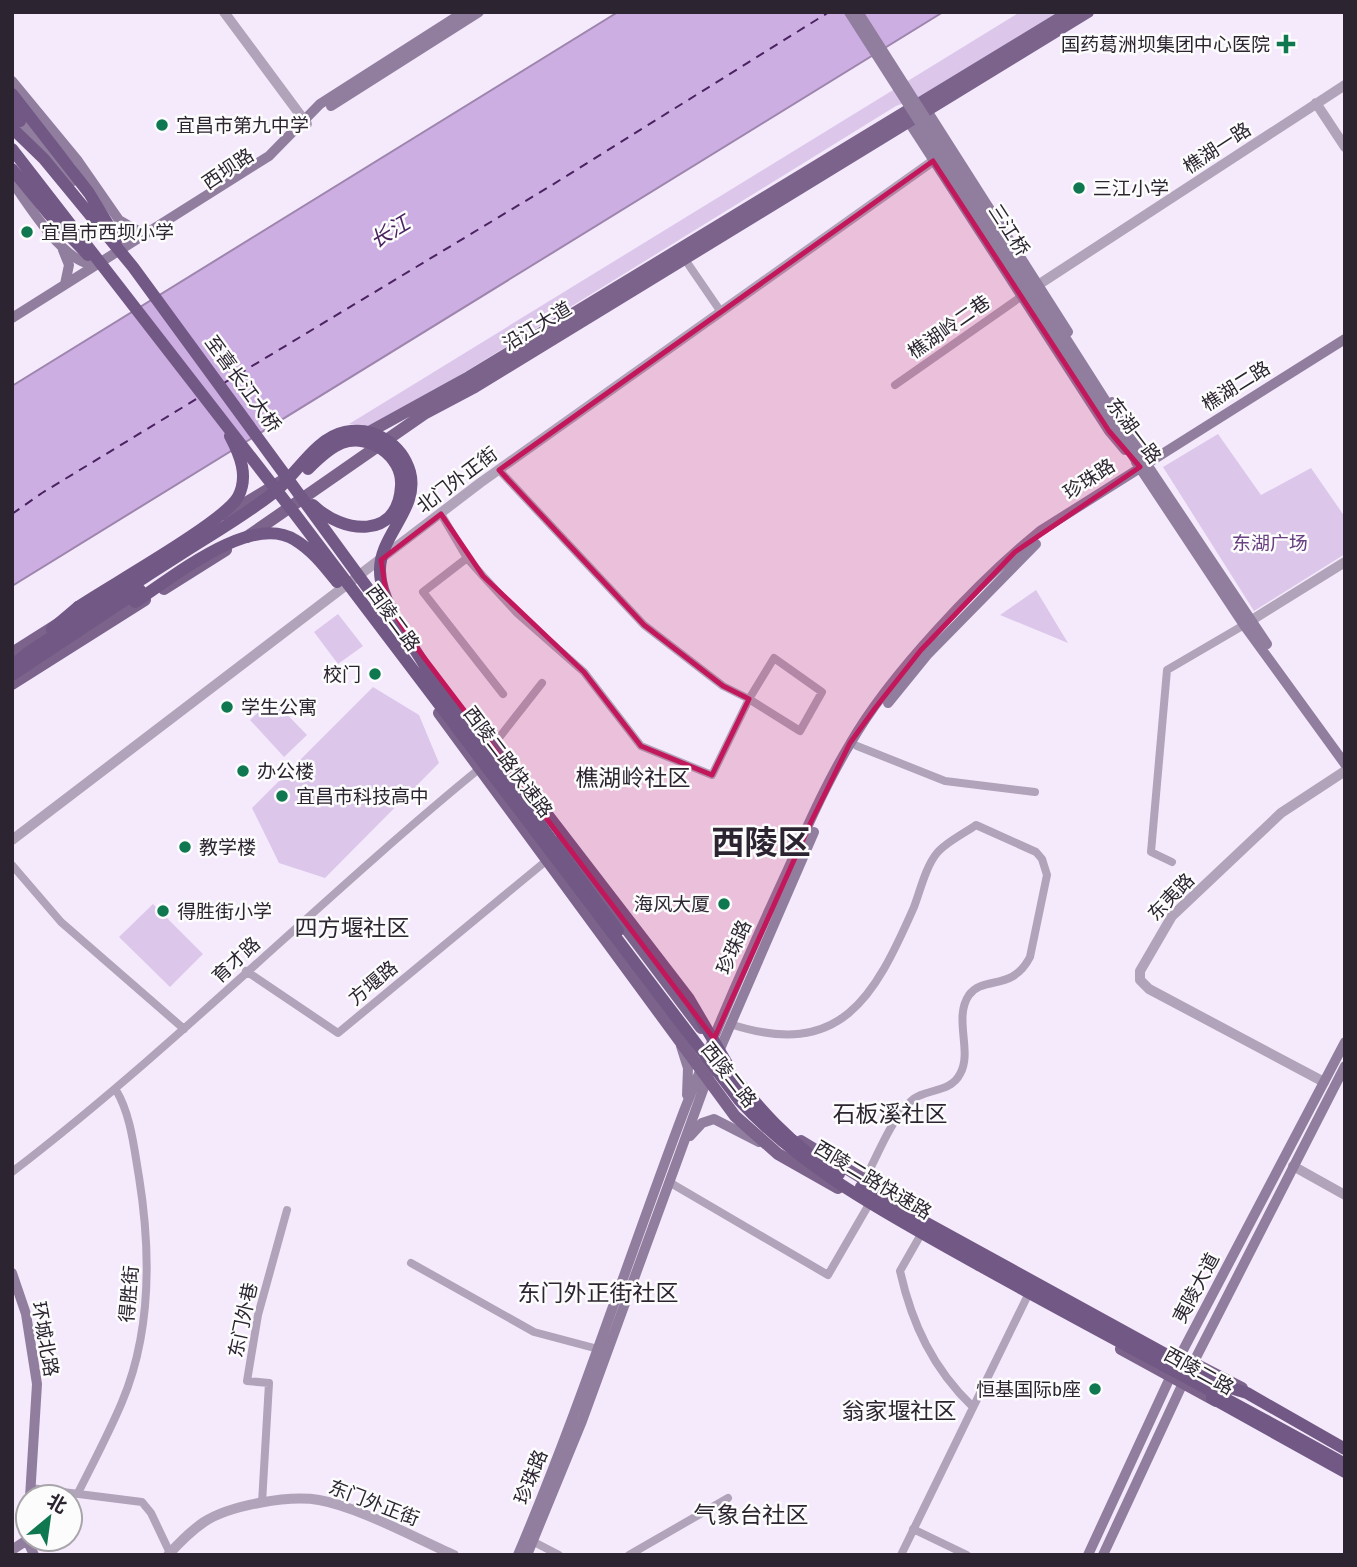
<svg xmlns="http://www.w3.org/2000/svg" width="1357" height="1567" font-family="'Fira Sans Condensed','Noto Sans SC',sans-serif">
  <rect width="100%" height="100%" fill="#f5eafc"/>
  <path fill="#dcc7eb" d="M1020 12H1064L933 92 896 106 376 427 349 424Z
    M1218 434 1261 495 1311 468 1345 517V554L1254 611 1163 467Z
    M1036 590 1068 643 1000 615Z
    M338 614 363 646 338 664 314 632Z
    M373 687 419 715 439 763 325 878 279 863 252 808Z
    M272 699 307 735 284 757 250 720Z
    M153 904 203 954 170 987 119 937Z"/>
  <path fill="#cdaee2" stroke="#9d85ad" stroke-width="2" d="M618 12H943L12 586V386Z"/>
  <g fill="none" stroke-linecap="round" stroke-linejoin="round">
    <path stroke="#4a2361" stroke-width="2" stroke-dasharray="9 7" stroke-linecap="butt" d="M224 383 552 185 829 12
      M12 514 42 493 198 398"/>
    <path stroke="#b0a3ba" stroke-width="8" d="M684 258 721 312
      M895 385 1022 296
      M441 514 467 558 483 576 517 613 584 672 641 746 712 775 749 699 723 686 644 625 499 470
      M467 558 423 592 503 694
      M774 658 822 692 800 731 749 699Z
      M857 746 945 781 1035 792
      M491 748 542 683
      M1172 862 1151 852 1167 670 1244 625
      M12 865 61 922 184 1029
      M246 971 338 1033 546 861
      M730 1024C841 1060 874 998 914 907 920 891 926 866 937 853 946 842 965 833 976 825L1036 852 1042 859 1047 875 1030 957C1012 992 984 975 969 995 953 1018 973 1052 960 1074 950 1094 923 1088 910 1102 889 1123 878 1155 864 1181
      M12 1172C175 1047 320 899 479 769
      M669 1182 828 1275 868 1206
      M920 1236 900 1271C912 1324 933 1369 973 1407
      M411 1263 534 1332 598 1349
      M31 1488 142 1502 151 1513 170 1553
      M78 1493C93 1463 109 1433 122 1402 152 1331 151 1252 139 1177 134 1148 131 1115 116 1090
      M262 1503 269 1383 247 1381 258 1315 287 1210
      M913 1529 967 1555
      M532 1541 559 1555
      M629 1555 728 1498
      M901 1555 1027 1297"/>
    <path stroke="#b0a3ba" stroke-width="10" d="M224 12 307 124
      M1316 103 1345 147
      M1038 285 1345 85
      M1247 623 1345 562
      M12 840 480 483 933 161
      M1324 1082 1149 989 1140 980V971L1172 916 1281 813 1345 771
      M1293 1166 1345 1195
      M168 1555C178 1544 192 1530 204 1522 230 1505 289 1495 319 1500 359 1507 415 1538 454 1555"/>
    <path stroke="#917e9f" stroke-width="10" d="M12 81 78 161 119 220 140 232 151 231
      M331 106 479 12
      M924 106 1068 332
      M905 116 1109 431 1125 450
      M20 121 73 181
      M12 182C31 207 63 264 96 265
      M63 250 69 265 65 284
      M12 318 269 156 320 104 464 12
      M1112 402 1146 463 1267 644
      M1136 462 1244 625 1345 764
      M888 703 927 655 1036 544
      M681 1046 688 1068 687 1095
      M690 1136 702 1123 714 1119 759 1142
      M12 1273 26 1314 37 1384 30 1497
      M12 1550 27 1540 34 1555
      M518 1555C580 1409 628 1259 684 1111 713 1037 745 963 778 891 801 842 822 790 850 744 890 674 978 582 1040 531L1345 339
      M527 1555 582 1421 707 1079 814 832
      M1088 1555 1180 1356 1345 1042
      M1103 1555 1183 1383 1345 1066"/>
    <path stroke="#7b638c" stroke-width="12" d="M362 436 469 377 1070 12
      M226 515 282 481
      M247 537 424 414 475 387 1088 12
      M164 589 226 550
      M12 653 61 622
      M12 684 145 600
      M439 713 735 1116 778 1154 838 1188
      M560 841 701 1028
      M801 1141 911 1208
      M1121 1349 1216 1401
      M1178 1355 1242 1388"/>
    <path stroke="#725884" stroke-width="12" d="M12 111 20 121
      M78 607C109 586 224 522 238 497 249 476 240 455 230 436
      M430 674 618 931
      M484 737 533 796
      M1221 1385 1247 1393 1345 1449
      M1212 1398 1345 1472"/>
    <path stroke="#917e9f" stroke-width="10" d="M849 12 1140 467
      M858 12 1114 414"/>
    <path stroke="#725884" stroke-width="12" d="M12 94 89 193 117 239
      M12 128 44 159 133 267 391 620
      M12 149 295 514 739 1100C805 1172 892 1216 977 1264 1099 1332 1223 1396 1345 1464
      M12 169 48 213 88 255
      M308 469C317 460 329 448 342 443 369 433 403 456 401 486 398 540 343 534 313 505
      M135 602C172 578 251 512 295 540 312 550 325 567 337 582
      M52 629 78 607
      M12 666 29 652C82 617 136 583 189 549 219 530 250 512 277 490 298 472 316 438 345 432 374 426 402 444 410 472 420 509 379 535 380 571 380 603 414 646 430 674
      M12 675 140 590
      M533 796 689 999 729 1067
      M722 1062C757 1106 790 1146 839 1174
      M861 1187 1229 1389"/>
  </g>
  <path fill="#c2185b" fill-opacity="0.2" stroke="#c2185b" stroke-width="5" stroke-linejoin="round" d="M933 161 1109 431 1140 467 1015 552 921 650 876 707 850 743 811 822 714 1039 410 639 387 600 381 560 441 514 483 576 584 672 641 746 712 775 749 699 723 686 644 625 499 470Z"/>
  <g fill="#107851" stroke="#fcfcfc" stroke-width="2.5">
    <path d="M1282.5 33.5h7v7h7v7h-7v7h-7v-7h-7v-7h7z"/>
    <circle cx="162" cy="125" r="7"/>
    <circle cx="1079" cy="188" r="7"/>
    <circle cx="27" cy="232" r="7"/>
    <circle cx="375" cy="674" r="7"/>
    <circle cx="227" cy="707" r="7"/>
    <circle cx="243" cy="771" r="7"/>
    <circle cx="282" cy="796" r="7"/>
    <circle cx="185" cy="847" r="7"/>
    <circle cx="724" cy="904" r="7"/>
    <circle cx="163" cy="911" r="7"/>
    <circle cx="1095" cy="1389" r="7"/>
  </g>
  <g text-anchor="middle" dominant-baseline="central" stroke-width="5" stroke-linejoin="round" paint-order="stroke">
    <g font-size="19" fill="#2c2531" stroke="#fcfcfc" text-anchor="start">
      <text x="1270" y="44" text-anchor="end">国药葛洲坝集团中心医院</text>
      <text x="176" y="125">宜昌市第九中学</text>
      <text x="1093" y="188">三江小学</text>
      <text x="41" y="232">宜昌市西坝小学</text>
      <text x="361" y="674" text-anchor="end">校门</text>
      <text x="241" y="707">学生公寓</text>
      <text x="257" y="771">办公楼</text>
      <text x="296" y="796">宜昌市科技高中</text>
      <text x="199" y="847">教学楼</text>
      <text x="710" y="904" text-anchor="end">海风大厦</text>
      <text x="177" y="911">得胜街小学</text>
      <text x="1081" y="1389" text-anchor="end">恒基国际b座</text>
    </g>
    <g font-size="19" fill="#2c2531" stroke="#fcfcfc">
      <text transform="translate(1217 148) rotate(-33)">樵湖一路</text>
      <text transform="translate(228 169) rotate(-34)">西坝路</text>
      <text transform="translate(1009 230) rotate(57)">三江桥</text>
      <text transform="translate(537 326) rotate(-31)">沿江大道</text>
      <text transform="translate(949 327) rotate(-35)">樵湖岭二巷</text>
      <text transform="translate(243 384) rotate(54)">至喜长江大桥</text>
      <text transform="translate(1236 386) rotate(-32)">樵湖二路</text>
      <text transform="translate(1134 431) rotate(53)">东湖一路</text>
      <text transform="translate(1089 479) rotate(-33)">珍珠路</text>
      <text transform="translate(457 480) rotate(-37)">北门外正街</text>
      <text transform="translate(393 618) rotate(54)">西陵二路</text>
      <text transform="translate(508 762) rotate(53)">西陵二路快速路</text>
      <text transform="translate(1171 897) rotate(-46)">东夷路</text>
      <text transform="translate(734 947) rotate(-66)">珍珠路</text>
      <text transform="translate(236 960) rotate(-43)">育才路</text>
      <text transform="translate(373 983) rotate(-40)">方堰路</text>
      <text transform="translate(729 1075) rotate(52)">西陵二路</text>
      <text transform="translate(873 1180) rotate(31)">西陵二路快速路</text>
      <text transform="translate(1196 1288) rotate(-62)">夷陵大道</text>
      <text transform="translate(129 1294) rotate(-85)">得胜街</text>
      <text transform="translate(243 1320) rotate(-78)">东门外巷</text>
      <text transform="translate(45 1339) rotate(80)">环城北路</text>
      <text transform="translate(1199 1371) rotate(29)">西陵二路</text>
      <text transform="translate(531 1477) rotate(-68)">珍珠路</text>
      <text transform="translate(374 1503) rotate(21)">东门外正街</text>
    </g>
    <g font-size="19" fill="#694182" stroke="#fcfcfc">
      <text x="1270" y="543">东湖广场</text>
    </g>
    <g font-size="21" font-style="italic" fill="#4a2361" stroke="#fcfcfc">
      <text transform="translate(390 232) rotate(-31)">长江</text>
    </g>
    <g font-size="23" fill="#2c2531" stroke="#fcfcfc">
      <text x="633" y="778">樵湖岭社区</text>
      <text x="352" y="928">四方堰社区</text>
      <text x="890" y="1114">石板溪社区</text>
      <text x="598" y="1293">东门外正街社区</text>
      <text x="899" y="1411">翁家堰社区</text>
      <text x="751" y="1515">气象台社区</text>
    </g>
    <g font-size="33" font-weight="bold" fill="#2c2531" stroke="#fcfcfc">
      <text x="761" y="843">西陵区</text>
    </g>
  </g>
  <rect width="1357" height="1567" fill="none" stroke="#2c2531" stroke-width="28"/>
  <g transform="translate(49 1518) rotate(29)"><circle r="33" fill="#fcfcfc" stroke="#a9a6ab" stroke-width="2"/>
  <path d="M0-5L12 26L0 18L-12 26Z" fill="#107851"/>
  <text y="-10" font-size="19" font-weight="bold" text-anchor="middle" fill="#2c2531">北</text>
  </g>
</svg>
